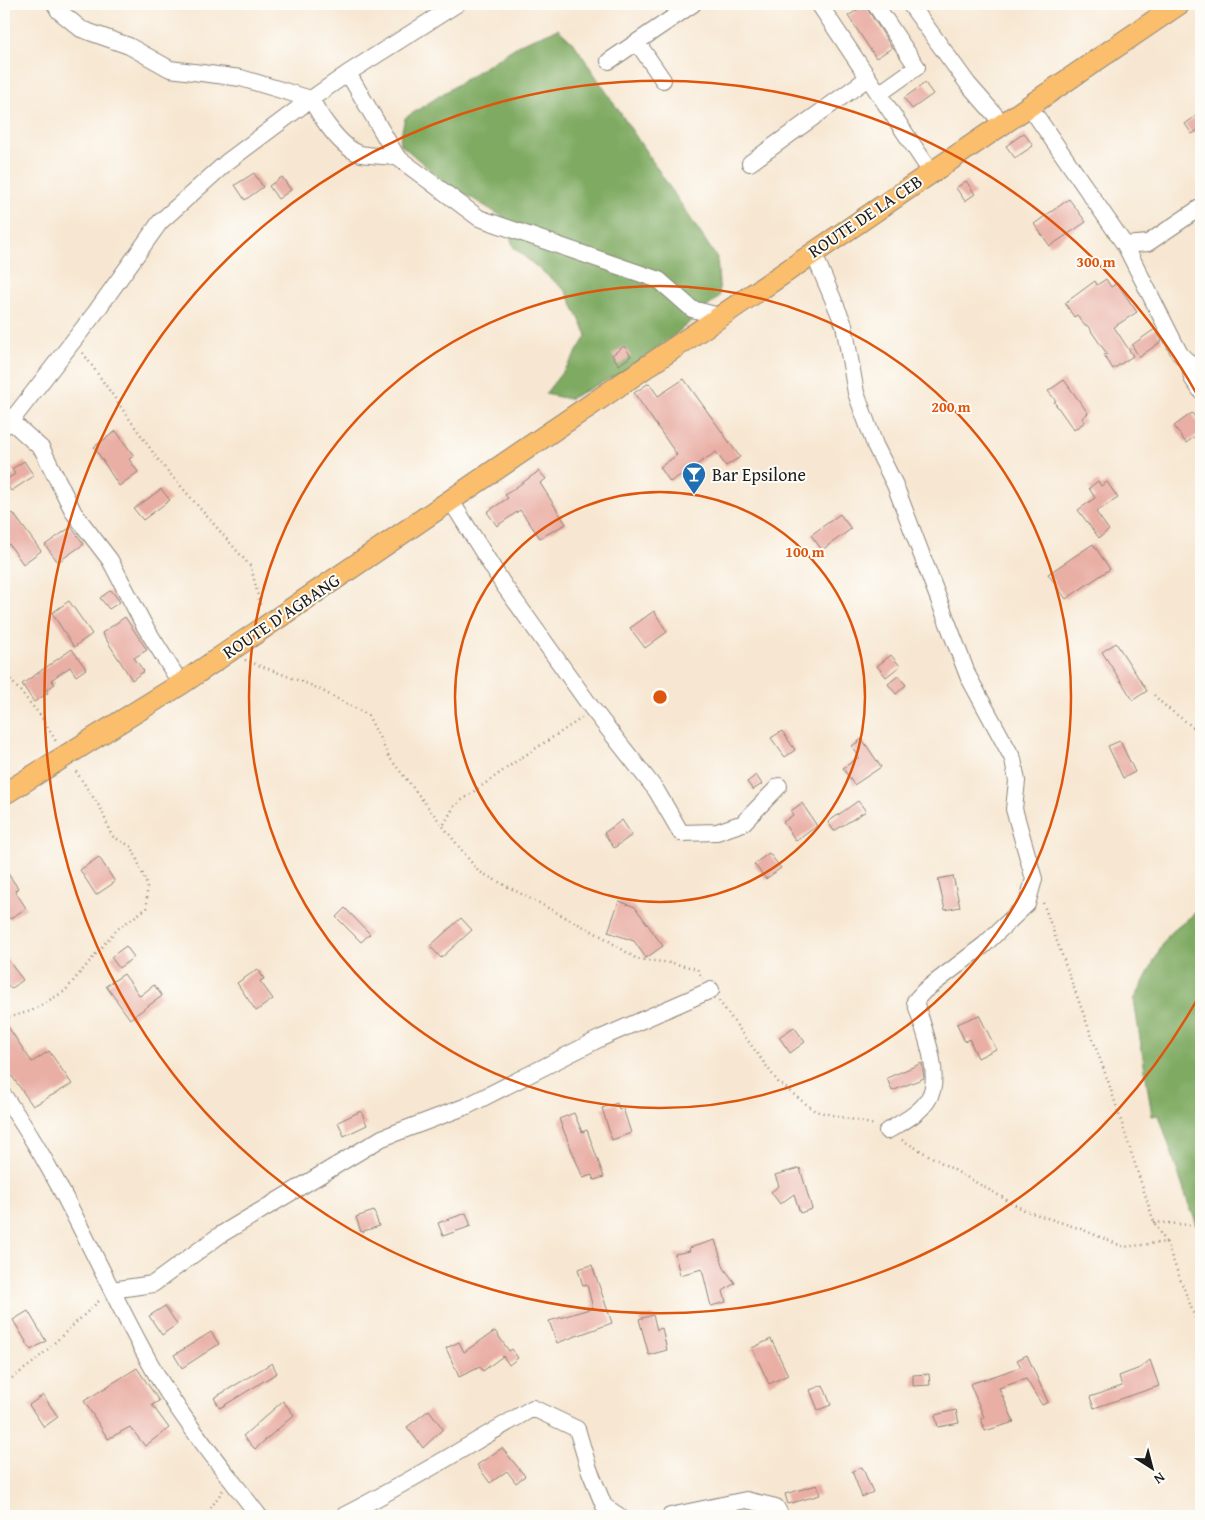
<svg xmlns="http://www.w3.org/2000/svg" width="1205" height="1520" font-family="'Gentium Book Plus',serif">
  <rect width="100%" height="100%" fill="#fdfcf7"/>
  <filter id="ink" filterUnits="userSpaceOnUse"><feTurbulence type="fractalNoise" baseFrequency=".02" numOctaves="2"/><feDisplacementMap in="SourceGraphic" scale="10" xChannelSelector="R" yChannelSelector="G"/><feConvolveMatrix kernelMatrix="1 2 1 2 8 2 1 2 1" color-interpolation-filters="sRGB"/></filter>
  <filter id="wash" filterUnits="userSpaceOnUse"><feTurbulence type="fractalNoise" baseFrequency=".0096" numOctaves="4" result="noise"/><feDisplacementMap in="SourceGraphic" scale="20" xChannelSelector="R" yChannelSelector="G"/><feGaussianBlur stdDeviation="1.12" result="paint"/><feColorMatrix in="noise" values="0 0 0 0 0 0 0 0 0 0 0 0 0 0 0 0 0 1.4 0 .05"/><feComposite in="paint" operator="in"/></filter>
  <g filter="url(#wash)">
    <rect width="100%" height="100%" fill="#f7e7d2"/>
    <path fill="#7faa62" stroke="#4e633f" d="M558 29 575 45 717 258 720 296 676 334 625 371 569 399 545 394 571 361 587 335 566 291 514 248 503 217 442 180 399 143 405 118 522 43Z
      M1201 908V1234L1188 1203 1159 1115 1152 1116 1134 1000 1167 936Z"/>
    <g id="blocks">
      <path fill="#e9aea4" d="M865 5 892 48 876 58 848 16Z
        M925 83 933 94 912 109 904 98Z
        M1201 112V128L1192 134 1185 124Z
        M1024 133 1033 146 1015 158 1006 146Z
        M254 173 263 187 245 200 235 185Z
        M282 177 291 190 278 199 269 186Z
        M966 181 975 194 965 201 956 188Z
        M1069 199 1086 222 1050 246 1034 224Z
        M1106 279 1111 287 1117 283 1137 312 1114 327 1133 356 1113 369 1104 355 1107 354 1087 325 1085 326 1077 315 1074 317 1065 303 1095 281 1097 285Z
        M1155 329 1162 341 1139 357 1132 345Z
        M624 346 631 356 619 365 612 355Z
        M684 379 740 457 726 466 716 452 670 482 660 467 677 455 634 393 649 383 658 396Z
        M1064 380 1088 413 1082 418 1085 422 1074 430 1054 402 1056 401 1048 391Z
        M1192 413 1201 426V432L1186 443 1174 426Z
        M116 431 134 456 129 459 138 472 119 486 94 447Z
        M24 461 34 476 11 491 4 481 15 474 12 469Z
        M539 471 546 479 540 483 566 524 540 538 520 510 497 526 487 512 508 498 505 495Z
        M1098 481 1101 486 1107 482 1118 498 1096 512 1109 530 1099 538 1078 510 1095 498 1089 488Z
        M161 489 170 500 143 520 134 509Z
        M13 513 41 551 23 564 9 544 4 548V521Z
        M840 514 851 529 822 550 811 535Z
        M71 527 84 544 58 562 45 545Z
        M1093 544 1110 569 1066 599 1048 574Z
        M111 590 120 602 109 609 100 598Z
        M69 601 92 634 74 647 52 613Z
        M654 611 667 632 645 648 630 628Z
        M125 617 147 650 134 658 144 671 132 680 102 633Z
        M1116 643 1147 691 1133 700 1102 652Z
        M72 649 86 669 76 676 70 667 51 680 55 684 46 690 48 693 34 702 22 684Z
        M891 655 900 666 886 677 877 666Z
        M898 676 906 685 896 694 888 684Z
        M782 731 795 750 785 757 771 738Z
        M862 739 881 767 854 785 843 768 859 757 852 746Z
        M1120 741 1135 772 1123 778 1108 746Z
        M756 775 762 784 753 790 747 782Z
        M858 801 866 811 834 831 828 822Z
        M802 803 817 826 796 841 783 822 793 815 791 811Z
        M622 820 632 835 614 848 604 833Z
        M769 853 781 868 766 879 754 864Z
        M99 857 115 882 96 895 80 870Z
        M4 868 18 888 15 891 26 908 10 919 4 910Z
        M953 876 960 907 945 910 938 879Z
        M619 901 635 907 663 946 646 958 634 941 608 932Z
        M345 908 370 934 361 942 336 917Z
        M461 918 472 930 441 958 430 946Z
        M126 946 134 957 119 968 111 957Z
        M4 955 23 980 11 989 4 980Z
        M258 969 264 979 260 981 273 999 256 1011 237 983Z
        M124 974 140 996 154 985 162 996 130 1019 106 986Z
        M979 1015 996 1049 978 1058 969 1039 965 1042 957 1024Z
        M4 1021 32 1062 49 1051 72 1084 33 1106 4 1065Z
        M794 1027 805 1042 790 1053 779 1037Z
        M922 1063 924 1078 892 1091 887 1078Z
        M617 1103 619 1110 623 1108 631 1133 612 1140 602 1108Z
        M361 1111 367 1125 344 1136 338 1122Z
        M574 1113 582 1132 587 1130 604 1177 594 1180 592 1175 583 1178 559 1119Z
        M800 1168 812 1209 800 1213 794 1194 780 1204 771 1192 779 1186 775 1175Z
        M374 1211 379 1226 361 1232 356 1217Z
        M466 1213 471 1226 443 1236 438 1223Z
        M715 1240 724 1268 735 1283 723 1291 726 1302 711 1306 702 1269 680 1275 675 1254 690 1251 689 1248Z
        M592 1265 612 1323 557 1343 549 1321 593 1308 587 1285 583 1286 578 1269Z
        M165 1306 177 1324 162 1335 149 1316Z
        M28 1311 46 1341 31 1350 13 1320Z
        M653 1315 657 1330 662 1328 667 1350 649 1355 639 1319Z
        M495 1331 509 1351 512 1349 518 1358 509 1365 503 1356 483 1371 480 1367 459 1377 446 1348 459 1342 464 1352Z
        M211 1332 219 1344 182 1368 174 1355Z
        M771 1339 788 1375 769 1384 752 1348Z
        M1027 1355 1048 1402 1042 1405 1026 1379 999 1388 1014 1422 985 1431 981 1418 984 1417 970 1384 1021 1367 1017 1360Z
        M1150 1360 1159 1386 1094 1408 1090 1397 1122 1386 1119 1376 1140 1368Z
        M272 1363 277 1373 220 1408 214 1398Z
        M137 1368 159 1401 152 1405 169 1428 145 1446 130 1427 108 1439 84 1401Z
        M929 1374 930 1385 913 1386V1375Z
        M823 1385 831 1405 818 1410 810 1390Z
        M43 1395 58 1417 44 1427 29 1405Z
        M283 1401 294 1415 255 1449 243 1436Z
        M429 1410 443 1429 423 1448 407 1427Z
        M956 1410 959 1423 938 1427 935 1415Z
        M502 1448 525 1476 516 1483 507 1471 490 1483 477 1465Z
        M862 1467 873 1492 862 1497 852 1471Z
        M817 1485 820 1495 788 1504 785 1494Z"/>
    </g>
  </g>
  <g filter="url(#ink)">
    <use href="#blocks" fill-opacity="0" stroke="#8a8277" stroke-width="1"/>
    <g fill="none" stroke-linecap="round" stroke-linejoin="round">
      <g stroke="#8a8277" stroke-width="18">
        <path id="minor" d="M55 4 59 11 81 29 129 46 170 69 241 78 311 99 348 73 397 157 479 218 659 280 692 309 719 316
          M819 4 931 172
          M875 4 917 67 879 94
          M910 4 968 84 1003 124
          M637 42 663 80
          M609 61 693 4
          M348 73 457 4
          M1030 107 1125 245 1180 354 1190 364 1192 378 1201 391
          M750 163 868 78
          M1125 245 1148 243 1201 207
          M813 252 844 325 856 393 875 445 895 485 968 676 1013 759 1017 781 1014 809 1034 879 1027 904 984 945 924 991 915 1001C922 1025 943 1075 929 1098 921 1113 901 1123 887 1131
          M11 421 42 449 74 513 110 560 144 625 181 684
          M4 426 11 421 95 313 160 222 227 162 311 99C320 116 341 149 361 154 372 156 385 156 397 157
          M451 501 503 584 591 707 656 790 681 833 717 832 743 823 779 786
          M4 1096C63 1179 101 1276 151 1365 181 1419 222 1467 259 1516
          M112 1290 153 1284 220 1235 382 1138 467 1106 601 1038 711 990
          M343 1516C408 1483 470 1444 533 1408L577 1429 589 1469 604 1506 619 1516
          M670 1516 746 1500 776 1507 781 1516"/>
      </g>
      <g stroke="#8a8277" stroke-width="23">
        <path id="major" d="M4 794 181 684 1179 4"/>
      </g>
      <path stroke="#8a8277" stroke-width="2.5" stroke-dasharray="1 4" stroke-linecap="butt" d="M83 353 159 461 251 567 261 608
        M245 660 313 686 368 715 389 757 478 871 603 937 637 959 672 963 697 969 703 978
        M4 672 41 716 57 743
        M1154 695C1167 710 1186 720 1201 734
        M444 824 455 805 518 760 582 718
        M1043 903 1108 1081 1154 1222 1166 1242
        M719 1001 778 1082 815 1111 875 1125
        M4 1019 31 1011 65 991 116 930 147 908V885L132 847 112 836 101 809 75 770
        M902 1140 1026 1211 1081 1229 1124 1247 1166 1242 1201 1333
        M1154 1222 1201 1226
        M4 1384 34 1362 101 1299
        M205 1516 223 1490"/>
      <use href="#minor" stroke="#fff" stroke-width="16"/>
      <use href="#major" stroke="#fabe6d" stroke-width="21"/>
    </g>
  </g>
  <g fill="none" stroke="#de560d" stroke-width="2.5">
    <circle cx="660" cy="697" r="205"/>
    <circle cx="660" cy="697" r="411"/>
    <path d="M1199 996A616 616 0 1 1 1199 398"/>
  </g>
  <defs>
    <g id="bar-pin" transform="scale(1.25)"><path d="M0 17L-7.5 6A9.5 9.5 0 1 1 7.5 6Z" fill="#1f6fb2" stroke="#fdfcf7"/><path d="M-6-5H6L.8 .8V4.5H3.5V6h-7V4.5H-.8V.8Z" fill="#fff"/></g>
  </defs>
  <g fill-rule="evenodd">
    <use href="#bar-pin" x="694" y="474"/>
  </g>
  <g text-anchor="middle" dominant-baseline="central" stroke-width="4" stroke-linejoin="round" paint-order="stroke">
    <g font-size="18" fill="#1c1c1c" stroke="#fdfcf7">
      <text transform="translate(865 216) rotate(-34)">ROUTE DE LA CEB</text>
      <text transform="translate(281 616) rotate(-34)">ROUTE D'AGBANG</text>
    </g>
    <g font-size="18" fill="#1c1c1c" stroke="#fdfcf7" text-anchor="start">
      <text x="712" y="474">Bar Epsilone</text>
    </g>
  </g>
  <circle cx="660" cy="697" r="8" fill="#de560d" stroke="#fdfcf7" stroke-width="2.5"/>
  <g font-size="15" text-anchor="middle" font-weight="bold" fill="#de560d" stroke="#fdfcf7" stroke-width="4" stroke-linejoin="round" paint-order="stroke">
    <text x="1096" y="267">300 m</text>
    <text x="951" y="412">200 m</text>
    <text x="805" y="557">100 m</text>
  </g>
  <rect width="1205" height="1520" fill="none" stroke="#fdfcf7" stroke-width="20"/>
  <g transform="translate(1152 1468) rotate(144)" stroke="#fdfcf7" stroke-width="4" paint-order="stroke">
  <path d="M0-4L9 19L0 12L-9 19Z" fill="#1c1c1c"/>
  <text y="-8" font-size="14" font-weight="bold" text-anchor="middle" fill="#1c1c1c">N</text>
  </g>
</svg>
